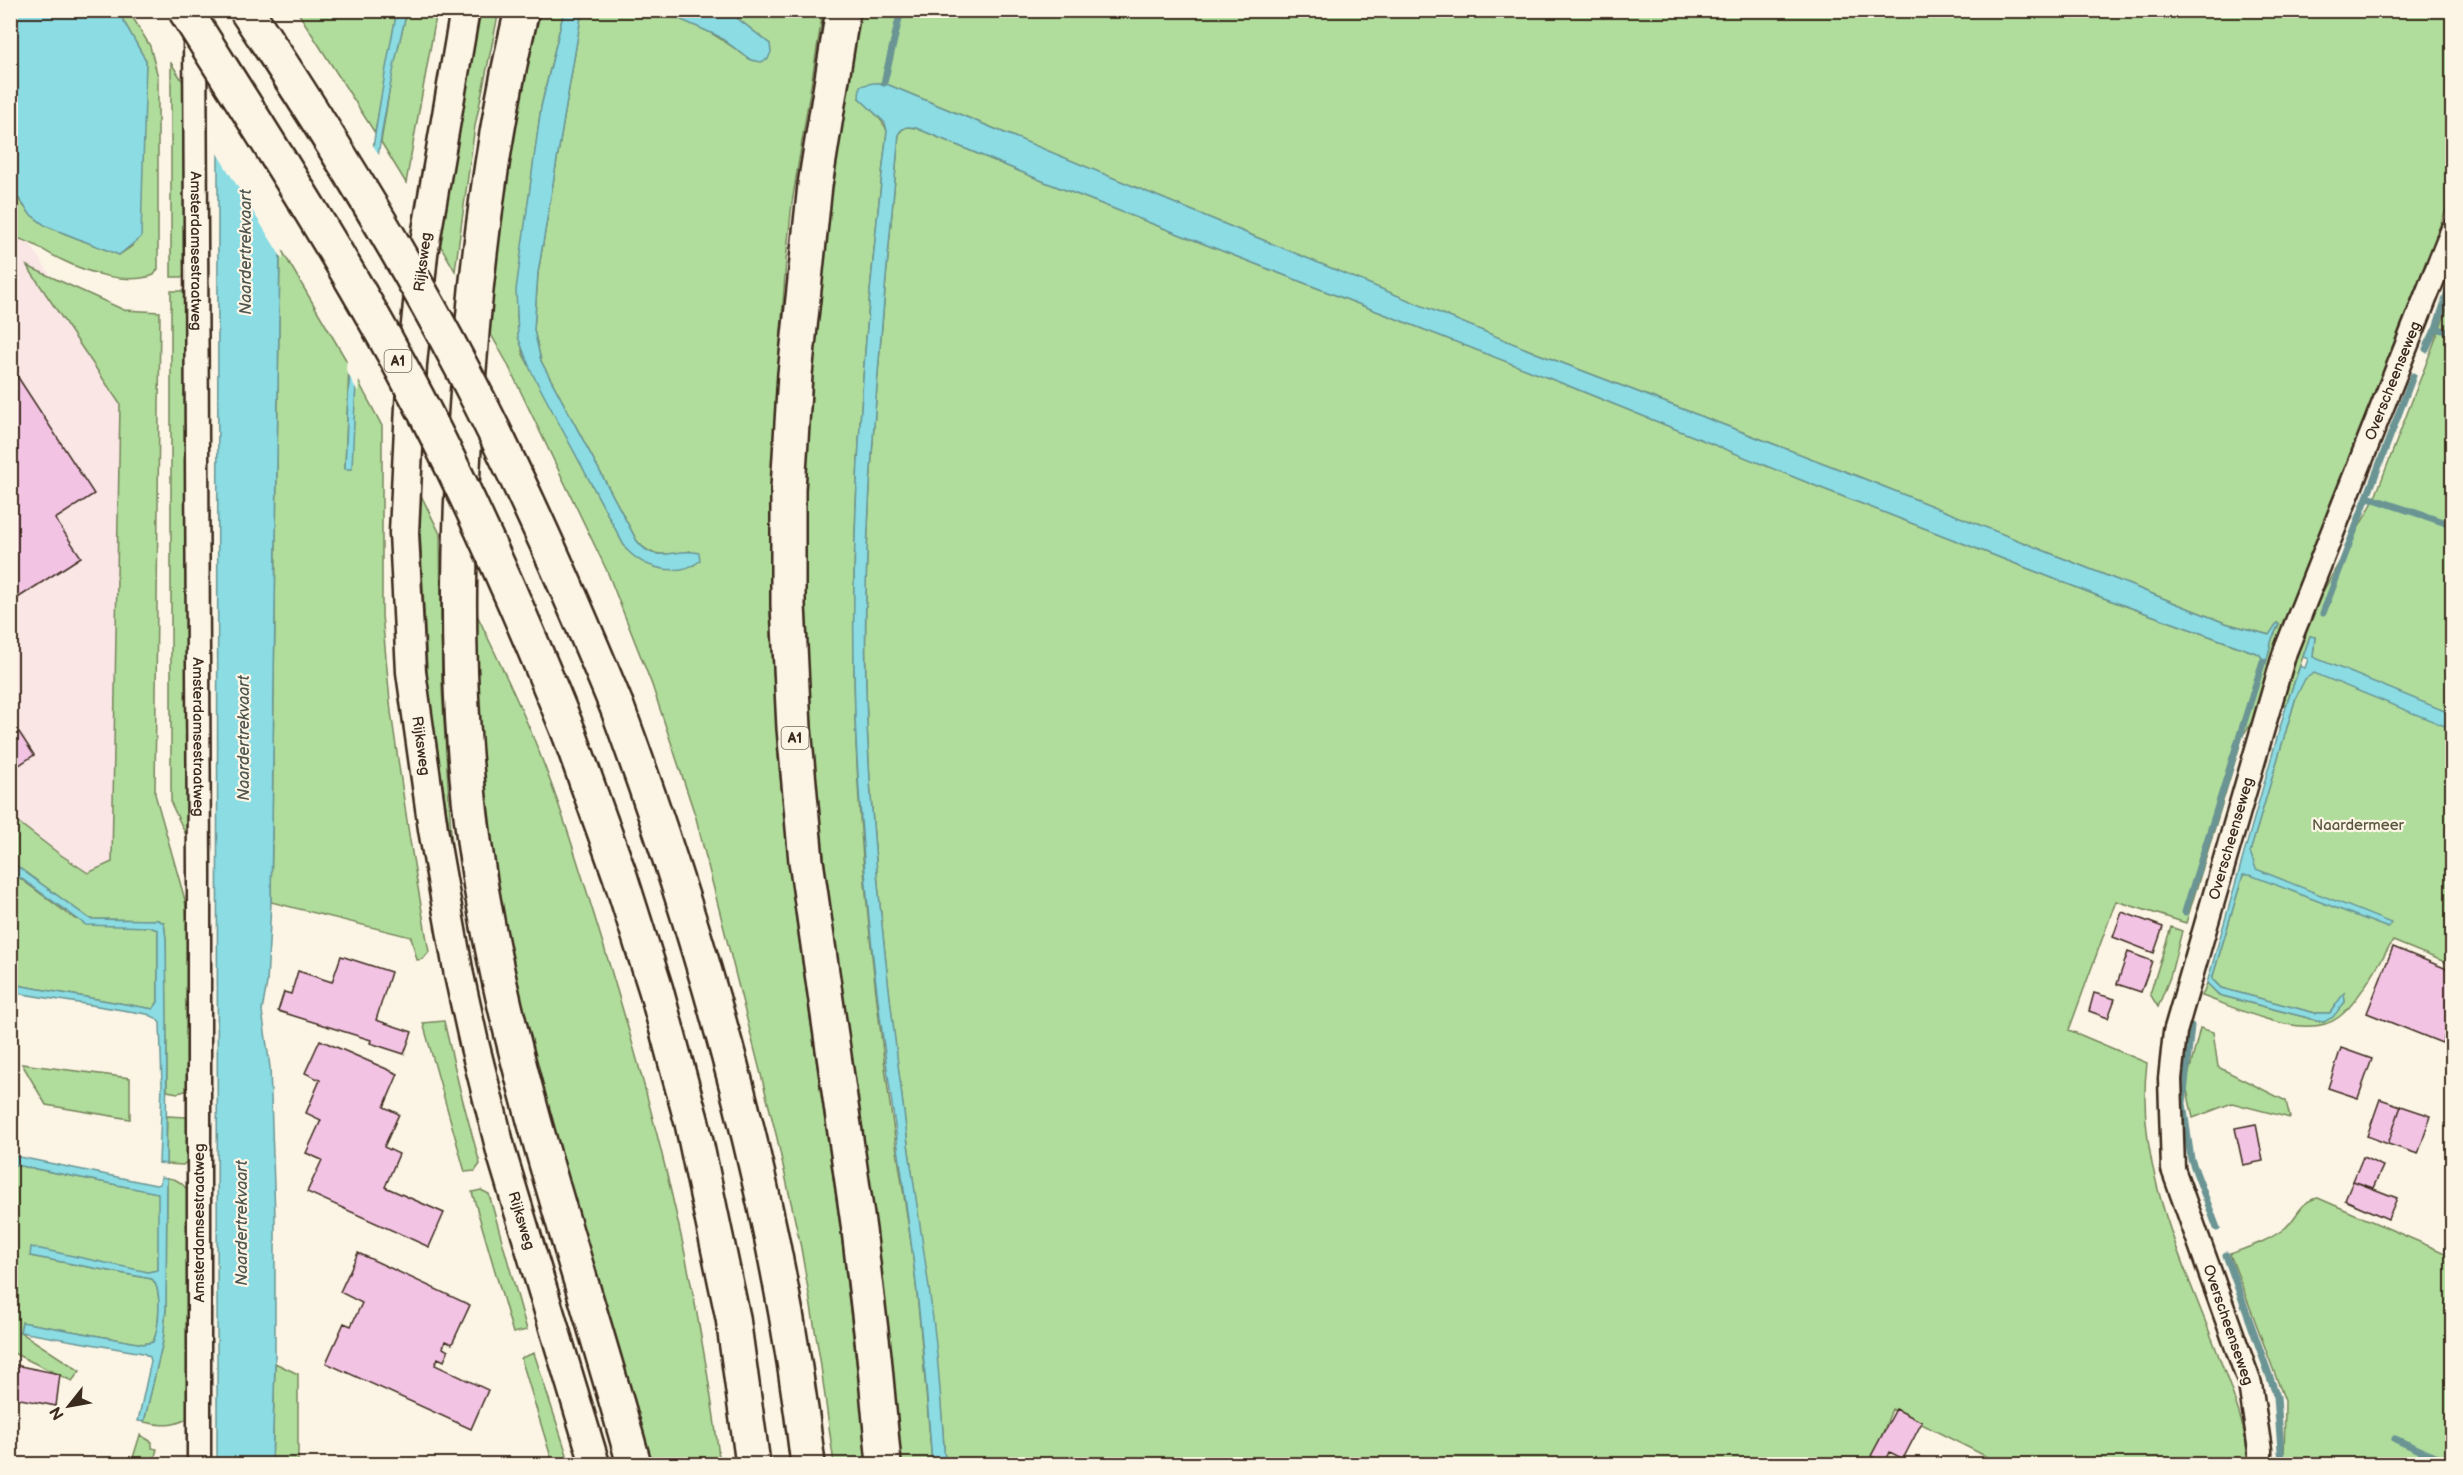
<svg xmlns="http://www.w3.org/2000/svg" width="2463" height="1475" font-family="'Balsamiq Sans',sans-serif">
  <rect width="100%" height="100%" fill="#fcf5e5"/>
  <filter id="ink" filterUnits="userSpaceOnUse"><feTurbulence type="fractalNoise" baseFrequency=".0167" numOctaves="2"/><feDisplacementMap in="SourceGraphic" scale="12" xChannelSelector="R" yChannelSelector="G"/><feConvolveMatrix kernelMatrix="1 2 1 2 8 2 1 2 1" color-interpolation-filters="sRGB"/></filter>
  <g filter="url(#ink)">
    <path fill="#f9e6e5" d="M10 212 124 392 126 852 96 884 11 837Z"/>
    <path fill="#b0dd9b" stroke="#76845c" stroke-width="1.5" d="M118 11H129L150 46 158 77V269L154 275C127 285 88 273 62 260 44 252 32 240 11 237L10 188 30 214 46 226 119 255 132 246 146 61Z
      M297 11H397L375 133Z
      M407 11H437L406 183 381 142 393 67Z
      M477 11H499L475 126 455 271 438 241Z
      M536 11H564L541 107 517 290V318L523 354 626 549C653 569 659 573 694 565L690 551C670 555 651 559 637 541L541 361 534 330 538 273 582 11C604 11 626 8 647 11 686 14 721 38 751 60L770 44 728 11H823L792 203 786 261 781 332 776 455 771 511 770 610 778 757 796 919 839 1217 868 1464H834L820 1359 801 1248 777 1138 696 818 652 685 607 571 506 361 485 324 501 203Z
      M860 11H2452V195L2335 493 2261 708 2243 735 2186 923 2116 901 2069 1030 2147 1063C2134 1165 2183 1261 2218 1354 2231 1390 2247 1426 2248 1464H2001L1892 1409 1871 1464H945C939 1357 923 1251 908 1144 891 1018 876 890 869 763 856 552 881 343 899 133 904 126 908 127 916 128L1045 182 1564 384 1816 486 2101 597 2259 654 2266 662 2272 639 2279 625 2277 623 2270 635 2225 623 1857 476 1536 353 884 83C870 82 867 86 859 98 868 106 884 121 887 131 864 324 849 520 855 715 859 842 872 971 889 1097 896 1148 905 1199 912 1250 921 1321 926 1393 932 1464H901C886 1330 868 1197 850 1063 831 923 812 781 807 639 799 430 822 216 860 11Z
      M171 63 187 88 188 277H171Z
      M280 247 349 365 345 468 351 469 356 377 382 426V615L391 712 410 841 429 952 423 959 417 960 411 937 271 902Z
      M27 266 124 310 160 312 155 794 185 900 190 939 189 1090 178 1093 167 1091 166 939 164 923 158 920 90 919 11 862 10 816 58 853 88 873 112 862 120 404Z
      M171 291H187L191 838 186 835 171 803Z
      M2452 296V965L2393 941C2379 962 2358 1003 2339 1017 2306 1043 2238 1008 2202 996L2207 983 2219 995 2323 1022 2345 1002 2344 994 2330 1013H2315L2221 988 2212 979 2296 697 2313 657 2315 637 2310 636 2287 703 2277 709 2311 613 2374 500Z
      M418 489 440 534 442 690 452 847 428 689Z
      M472 604C492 647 513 689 531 732 562 806 584 883 608 960 658 1125 700 1293 720 1464H648C598 1295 542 1126 507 952 485 837 479 721 472 604Z
      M10 871 75 919 149 927 158 930V1002L153 1009 11 984Z
      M2171 927 2182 931 2170 977 2158 1007 2150 994Z
      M444 1021 460 1090 480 1164 475 1171 465 1172 423 1023Z
      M2200 1028 2213 1032 2218 1067 2286 1101 2290 1118 2232 1103 2193 1118 2186 1085Z
      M22 1064 130 1078V1119L46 1105Z
      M167 1116 186 1117 192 1123V1157L183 1165 166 1164Z
      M10 1164 159 1193 158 1270 148 1272 30 1256 152 1279C163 1290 159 1329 153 1342L143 1344 22 1322 20 1332 80 1371 72 1381 11 1352V1249L17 1251 11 1242Z
      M167 1178C180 1179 185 1186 192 1197L190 1417C174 1427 163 1426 144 1422L163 1341 166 1309Z
      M481 1190 489 1194 527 1330 513 1333 472 1192Z
      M2318 1198 2452 1256V1464H2284L2285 1401 2230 1254C2249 1247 2269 1241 2285 1228 2297 1218 2301 1200 2318 1198Z
      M534 1353 570 1464H553L521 1358Z
      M275 1363 298 1374V1464H272Z
      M140 1435 152 1442V1448L157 1449 153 1464H131Z"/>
    <path fill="#8bdce3" stroke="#6b9594" stroke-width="1.5" d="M10 11H118L146 61 141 237 119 255 46 226 30 214 11 188Z
      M397 11H407C369 160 358 315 352 469H345C350 314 366 162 397 11Z
      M564 11H582L538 273 534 330 541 361 637 541C657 567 676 546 699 553L700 561C677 578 643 568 626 549L531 371 518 337 516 290 541 107Z
      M648 11H728L770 44 771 52 768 59 761 62 751 60 718 36 677 18Z
      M873 83H884L1536 353 1857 476 2225 623 2269 635 2277 623 2279 624 2272 639 2266 663 2259 654 2101 597 1816 486 1564 384 1045 182 916 128C908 126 904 126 899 133 881 343 856 553 869 763 876 891 892 1018 908 1144 916 1200 925 1255 932 1311 939 1361 942 1413 945 1464H932C927 1393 921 1321 912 1250 897 1132 877 1015 867 896 862 836 857 775 855 715 849 520 864 324 887 131L885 123 859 98 860 86Z
      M218 147 280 247 271 902 267 983 262 1011 270 1067 275 1217V1363L272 1464H217Z
      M2310 636 2315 637 2313 657 2452 714V729L2314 673 2305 679 2296 697 2250 852 2256 869 2391 923 2388 928 2250 875H2243L2212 979 2221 988 2315 1013H2330L2344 993 2345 1002 2333 1017 2324 1022 2219 995 2207 983 2287 703 2300 666 2305 668 2308 659 2303 657Z
      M11 862 90 919 158 920 164 923 166 939 167 1017 166 1164 159 1163 162 1085 160 1023 156 1018 147 1014 10 992 11 984 153 1009 158 1002V930L149 927 86 925 11 871Z
      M10 1155 156 1185 160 1184 161 1177 167 1178 166 1309 163 1341 144 1422 138 1421 151 1361 150 1357 143 1353 20 1332 22 1322 143 1344 153 1342C159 1329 163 1290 152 1279L30 1256 31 1247 148 1272 158 1270V1193L11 1164Z"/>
    <path fill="#fcf5e5" d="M212 10H278L283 260 215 150Z
      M371 142 382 160 371 227 358 392 346 370 359 216Z"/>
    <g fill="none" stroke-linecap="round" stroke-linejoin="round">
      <path stroke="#6b9594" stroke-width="7" d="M884 83 901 10
        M2436 328 2452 333
        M2426 349 2436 328 2450 286
        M2368 497 2452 525
        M2323 613 2413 376
        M2185 912 2263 661
        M2191 1026 2183 1103 2191 1159 2217 1228
        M2448 1249 2452 1251
        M2226 1255 2277 1397 2282 1464
        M2395 1439 2451 1464"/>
    </g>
    <path fill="#f3c3e4" stroke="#3b2a1e" stroke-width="1.5" d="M10 365 94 494 55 519 81 557 10 603Z
      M19 732 34 755 10 771V738Z
      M2122 912 2163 927 2154 953 2113 937Z
      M2393 947 2452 971V1016L2442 1043 2367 1013Z
      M2128 952 2152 961 2141 992 2117 984Z
      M341 956 391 972 376 1020 412 1032 404 1054 370 1043 371 1040 278 1011 284 992 291 994 298 971 332 982Z
      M2094 993 2115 999 2108 1018 2089 1011Z
      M320 1040 398 1074 384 1107 399 1114 384 1147 399 1154 385 1187 444 1213 429 1247 307 1192 322 1160 306 1153 321 1120 306 1113 320 1080 305 1073Z
      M2341 1048 2372 1059 2358 1098 2328 1088Z
      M2380 1099 2401 1106 2388 1144 2367 1136Z
      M2401 1106 2431 1116 2418 1154 2388 1144Z
      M2256 1124 2263 1161 2243 1165 2235 1128Z
      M2363 1157 2383 1166 2373 1188 2353 1181Z
      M2353 1181 2397 1198 2388 1219 2345 1200Z
      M358 1253 470 1305 452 1344 445 1341 443 1348 448 1351 444 1361 438 1358 435 1365 488 1390 471 1429 326 1363 344 1323 351 1326 362 1303 340 1292Z
      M10 1364 60 1374 56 1406 10 1397Z
      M1896 1409 1922 1422 1903 1459 1890 1452 1885 1463 1871 1456Z"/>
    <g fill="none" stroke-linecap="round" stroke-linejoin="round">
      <g stroke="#3b2a1e" stroke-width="27">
        <g id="minor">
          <path id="s1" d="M195 26 199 871V1464"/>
          <path id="s2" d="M2260 1464V1450L2250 1384 2173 1169 2170 1079 2175 1032 2285 652 2452 231"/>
        </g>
      </g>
      <g stroke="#3b2a1e" stroke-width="33">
        <g id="major">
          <path id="s3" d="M465 10 423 254 412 364 404 533 411 672 433 829 459 975 474 1043 502 1155 595 1464"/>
        </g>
      </g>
      <g stroke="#3b2a1e" stroke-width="38">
        <path id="highway" d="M522 10C490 144 474 279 466 415 455 585 455 759 488 926 523 1110 585 1285 634 1464
          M843 10 815 185 795 374 788 489V605L794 728 806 861 859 1230 874 1356 884 1464
          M617 707C707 951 778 1205 808 1464
          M569 733 620 876 656 990 692 1123 733 1318 753 1464"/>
      </g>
      <use href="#minor" stroke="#fcf5e5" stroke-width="22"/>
      <use href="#major" stroke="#fcf5e5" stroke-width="28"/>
      <use href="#highway" stroke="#fcf5e5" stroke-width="33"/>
      <g stroke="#3b2a1e" stroke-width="38" stroke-linecap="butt">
        <path id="highway-bridge" d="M185 10C259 128 335 245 401 367 465 485 519 609 569 733
          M246 10C324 127 399 248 464 372 521 481 570 593 617 707"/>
      </g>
      <use href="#highway-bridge" stroke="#fcf5e5" stroke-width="33"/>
    </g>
  </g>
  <g text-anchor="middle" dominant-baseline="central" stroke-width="4.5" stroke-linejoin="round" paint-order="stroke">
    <g fill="#fcf5e5" stroke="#75675a" stroke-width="1.5">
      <rect x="384.5" y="350" width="27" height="22" rx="4.5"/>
      <rect x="781.5" y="727" width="27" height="22" rx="4.5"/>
    </g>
    <g font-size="14" font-weight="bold" fill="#3b2a1e">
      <text x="398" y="361">A1</text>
      <text x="795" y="738">A1</text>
    </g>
    <g font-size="15" fill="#3b2a1e" stroke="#fcf5e5">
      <text stroke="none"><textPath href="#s1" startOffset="225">Amsterdamsestraatweg</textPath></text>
      <text transform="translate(423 262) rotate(-83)">Rijksweg</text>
      <text stroke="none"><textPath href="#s2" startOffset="1134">Overscheenseweg</textPath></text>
      <text stroke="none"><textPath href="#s1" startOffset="711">Amsterdamsestraatweg</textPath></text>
      <text stroke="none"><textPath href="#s3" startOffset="741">Rijksweg</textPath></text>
      <text stroke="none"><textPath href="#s2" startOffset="648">Overscheenseweg</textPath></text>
      <text stroke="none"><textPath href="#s3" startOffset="1227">Rijksweg</textPath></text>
      <text transform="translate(199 1223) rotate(-90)">Amsterdamsestraatweg</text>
      <text transform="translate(2228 1325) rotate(71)">Overscheenseweg</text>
    </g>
    <g font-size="15" fill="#58573d" stroke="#fcf5e5">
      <text x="2358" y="825">Naardermeer</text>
    </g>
    <g font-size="16" font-style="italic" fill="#4f564f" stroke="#fcf5e5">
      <text transform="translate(246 252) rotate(-90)">Naardertrekvaart</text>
      <text transform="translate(244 738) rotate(-90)">Naardertrekvaart</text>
      <text transform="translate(242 1223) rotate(-90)">Naardertrekvaart</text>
    </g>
  </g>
  <rect width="2463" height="1475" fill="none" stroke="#fcf5e5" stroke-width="36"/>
  <rect x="18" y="18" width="2427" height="1439" fill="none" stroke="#3b2a1e" stroke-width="2" filter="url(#ink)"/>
  <g transform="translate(69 1406) rotate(239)" stroke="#fcf5e5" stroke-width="4.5" paint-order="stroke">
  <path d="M0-4.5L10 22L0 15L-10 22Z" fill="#3b2a1e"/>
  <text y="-9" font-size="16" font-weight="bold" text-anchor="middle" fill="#3b2a1e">N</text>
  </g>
</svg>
